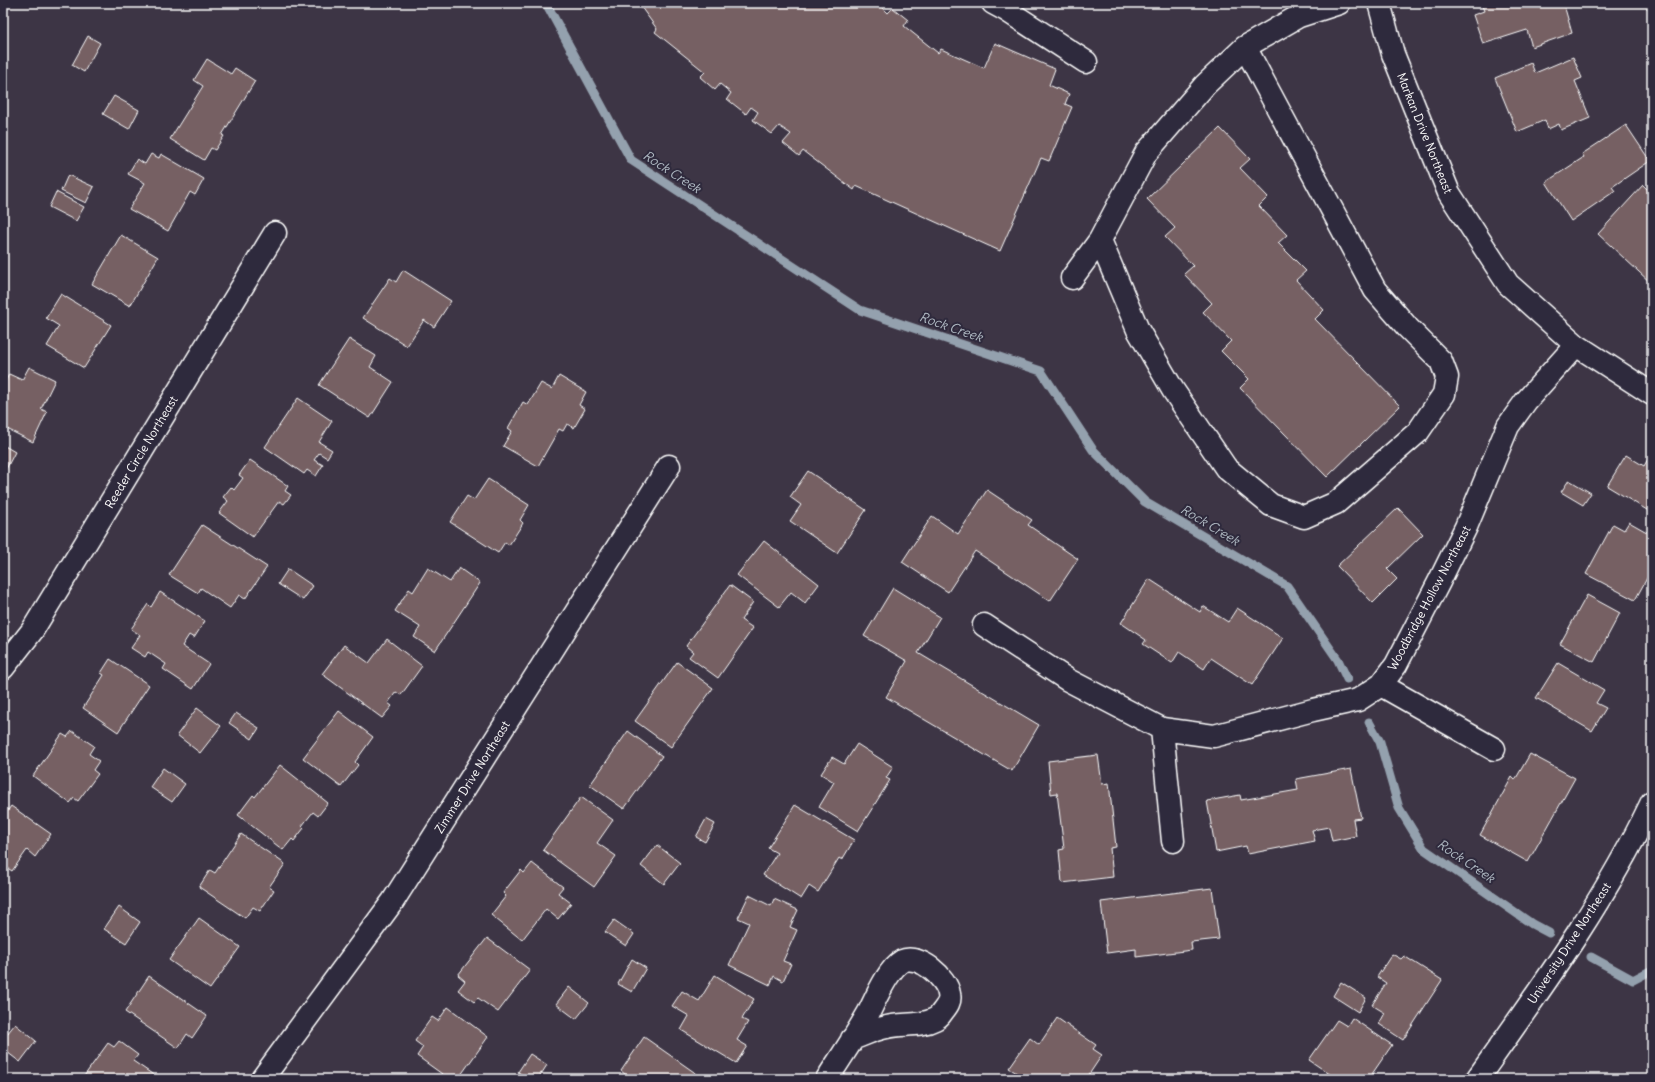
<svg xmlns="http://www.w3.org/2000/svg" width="1655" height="1082" font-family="Delius,sans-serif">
  <rect width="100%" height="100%" fill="#3d3545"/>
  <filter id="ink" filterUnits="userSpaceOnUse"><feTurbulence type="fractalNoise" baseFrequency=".025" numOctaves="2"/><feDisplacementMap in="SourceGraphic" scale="8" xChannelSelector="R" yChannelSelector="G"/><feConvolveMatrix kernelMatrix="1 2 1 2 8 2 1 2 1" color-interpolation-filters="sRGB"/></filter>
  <g filter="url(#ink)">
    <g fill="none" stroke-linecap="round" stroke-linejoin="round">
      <path stroke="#94a1ae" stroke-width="9" d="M546 3 631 160 860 310 1041 371 1093 450 1145 502 1287 586 1338 660 1347 679
        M1369 722 1380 742 1399 808 1424 849 1532 924 1549 933
        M1591 957 1633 980 1652 970"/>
    </g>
    <path fill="#766164" stroke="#fff" d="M638 3H878L888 13 893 8 908 20 904 26 938 53 941 49 984 68 995 43 1055 69 1049 85 1069 94 1065 104 1072 107 1049 161 1041 158 1000 251 856 186 854 190 803 151 799 156 783 143 791 134 779 126 772 134 753 120 758 112 751 107 746 114 727 99 731 93 720 84 715 90 700 77 705 72 655 32 657 29Z
      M1481 3H1572L1564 5 1572 33 1532 47 1527 30 1483 44 1473 15 1484 11Z
      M88 36 100 43 84 72 72 65Z
      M1573 57 1582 78 1575 81 1590 118 1561 130 1559 124 1548 129 1545 120 1517 132 1495 78 1531 63 1535 73Z
      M207 59 231 74 235 68 255 81 222 135 224 136 215 150 211 148 204 160 170 139 203 86 194 80Z
      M114 96 139 110 129 129 103 114Z
      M1626 125 1650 161 1612 187 1615 191 1571 221 1546 182 1584 157 1582 154Z
      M1220 128 1250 159 1240 168 1268 197 1259 206 1287 235 1278 243 1306 271 1296 280 1324 310 1315 319 1400 406 1327 477 1240 388 1249 379 1221 351 1231 341 1203 312 1212 303 1184 274 1193 266 1165 237 1175 228 1147 199Z
      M151 154 159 158 161 154 204 179 195 195 190 192 168 231 129 209 145 183 128 174 137 159 145 164Z
      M68 175 94 187 86 203 61 191Z
      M1643 185 1652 194V284L1598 234Z
      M56 192 84 207 76 221 49 207Z
      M121 235 158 257 130 306 92 284Z
      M403 270 451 301 434 327 424 320 407 346 363 318 390 278 396 282Z
      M61 294 111 325 84 368 47 346 59 326 46 318Z
      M349 339 376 356 370 367 393 382 370 418 319 385Z
      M29 367 55 380 41 409 47 412 33 442 3 427V387L9 374 22 380Z
      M559 376 586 392 579 405 585 409 574 428 567 424 563 431 559 429 538 466 503 446 512 431 508 428 523 402 528 405 541 383 552 389Z
      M298 398 332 421 319 442 332 450 327 458 319 453 314 460 323 465 316 476 307 470 304 474 265 447Z
      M3 445 15 452 3 475Z
      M1652 452V513L1607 486 1626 455 1644 466Z
      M250 460 288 486 285 491 291 495 284 504 279 501 253 537 219 513 228 501 223 497 231 487 234 490 243 478 239 475Z
      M808 471 866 510 837 553 790 521 801 505 790 497Z
      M488 479 529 505 520 520 523 523 509 545 505 542 498 553 450 522 467 496 474 500Z
      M1569 480 1591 493 1583 505 1561 492Z
      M987 490 1032 520 1028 525 1078 559 1050 601 975 551 948 592 902 562 932 516 958 534Z
      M1398 508 1423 534 1387 569 1397 579 1373 603 1337 566Z
      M1629 522 1652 535V569L1635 600 1586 574 1613 524 1624 530Z
      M202 525 267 567 245 599 239 595 230 608 201 588 198 593 169 575Z
      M764 541 819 584 805 603 791 592 779 607 737 575Z
      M428 568 450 582 459 568 480 583 435 651 414 637 420 627 395 611 409 589 413 592Z
      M288 569 313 586 303 600 278 584Z
      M1149 579 1200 612 1203 606 1228 622 1237 608 1283 638 1252 685 1211 658 1204 669 1179 652 1172 663 1143 644 1146 640 1121 623Z
      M730 585 753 602 741 620 753 628 718 678 689 657 693 652 686 646Z
      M893 588 940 617 918 653 1039 725 1012 771 886 697 907 661 864 636Z
      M160 592 205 621 194 638 189 635 182 646 209 664 193 689 163 669 166 664 148 652 145 657 131 648 140 635 131 629 148 604 151 607Z
      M1587 595 1620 613 1594 662 1560 644Z
      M387 639 422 666 401 695 396 692 388 703 392 706 382 718 322 674 344 645 369 663Z
      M110 659 149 685 118 732 83 708 104 675 101 673Z
      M677 662 713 688 671 747 635 721Z
      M1558 663 1604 690 1596 703 1606 708 1592 731 1536 698Z
      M197 708 221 726 200 753 177 735Z
      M339 711 373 737 355 762 358 765 341 787 303 758Z
      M236 713 259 728 252 739 229 723Z
      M72 731 94 746 89 754 99 761 93 770 98 774 78 801 74 798 70 803 33 776 62 734 67 737Z
      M628 731 662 756 624 809 590 785Z
      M857 744 893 767 886 778 890 780 858 831 819 807 834 782 821 774 832 757 844 764Z
      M1530 754 1575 778 1528 862 1480 835 1512 777 1515 780Z
      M1098 755 1102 784 1109 783 1116 847 1110 848 1113 877 1062 883 1059 850 1064 849 1057 793 1051 794 1048 761Z
      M280 765 328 803 318 816 313 812 302 826 304 828 294 841 292 839 283 850 238 815 253 795 255 797Z
      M163 768 185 784 172 802 150 787Z
      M1351 769 1361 818 1353 819 1356 836 1332 841 1329 827 1312 830 1315 841 1248 854 1246 846 1216 852 1207 801 1240 795 1241 800 1298 790 1296 779Z
      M581 797 613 820 597 843 616 856 594 887 543 850Z
      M795 805 854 840 842 860 839 858 818 892 809 886 801 899 763 875 777 853 768 848Z
      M11 806 51 834 35 857 27 850 12 871 3 865V817Z
      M706 819 715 824 705 842 696 837Z
      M241 834 285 864 269 887 274 890 260 911 253 907 245 918 199 887 210 870 215 873Z
      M657 845 680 863 664 884 641 866Z
      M532 863 563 887 558 893 571 903 558 919 546 909 522 940 491 915 506 896 503 893 521 870 524 873Z
      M1212 888 1219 939 1191 942 1192 950 1136 957V949L1107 953 1101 902Z
      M749 895 771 906 774 899 798 910 790 927 797 930 783 961 791 964 783 981 774 976 770 985 729 965 749 923 738 918Z
      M119 907 140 922 126 943 104 929Z
      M199 918 240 947 210 989 169 960Z
      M614 920 634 934 626 946 605 932Z
      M487 938 530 970 498 1012 478 998 474 1002 458 990 465 981 458 975Z
      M1392 954 1401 959 1404 956 1442 980 1403 1040 1379 1024 1385 1013 1372 1005 1386 983 1377 977Z
      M632 959 646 968 632 992 618 984Z
      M715 975 754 999 742 1019 748 1022 737 1040 747 1046 736 1063 681 1030 689 1016 672 1006 682 991 699 1001Z
      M149 976 207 1016 192 1038 187 1034 178 1048 125 1012Z
      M1341 982 1366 998 1358 1012 1333 996Z
      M569 987 589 1003 576 1019 556 1004Z
      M448 1007 488 1037 458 1079H449L417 1056 423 1047 415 1041 432 1017 438 1021Z
      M1057 1018 1096 1045 1093 1049 1102 1055 1086 1079H1026L1009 1068 1030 1038 1039 1045Z
      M1352 1018 1392 1045 1372 1074 1376 1077 1375 1079H1337L1309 1060 1337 1020 1347 1026Z
      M15 1024 36 1041 20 1062 3 1049V1039Z
      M644 1037 704 1079H630V1078L621 1071Z
      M119 1041 138 1055 133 1061 155 1076 153 1079H82L108 1043 114 1047Z
      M530 1054 547 1065 538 1079H529L518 1072Z"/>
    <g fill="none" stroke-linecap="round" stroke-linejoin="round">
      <g stroke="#fff" stroke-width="25">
        <path id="minor" d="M993 3 1006 10 1086 62
          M1379 3 1393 54 1449 193 1508 284 1576 345 1652 394
          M1100 240 1138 330 1173 390 1226 468 1271 505 1304 517 1336 503 1418 432 1444 394 1447 377 1441 361 1408 328 1375 290 1245 47
          M1072 278 1100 240 1146 153 1205 85 1245 47 1299 16 1339 3
          M984 625 1068 680 1162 729 1214 736 1313 710 1358 700 1381 685 1396 665 1439 582 1466 527 1508 426 1526 401 1576 345
          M3 668 32 631 275 233
          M1381 685 1494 749
          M1162 729 1173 841
          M262 1079 393 901 669 466
          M827 1079C841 1057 856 1035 869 1012 876 998 888 969 902 961 919 953 947 978 949 994 951 1001 947 1006 943 1011 941 1014 938 1018 935 1019 920 1027 902 1023 887 1027 875 1029 863 1035 852 1039
          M1477 1079C1540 990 1605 901 1652 802"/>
      </g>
      <use href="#minor" stroke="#2f2a3d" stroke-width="22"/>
    </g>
  </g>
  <g text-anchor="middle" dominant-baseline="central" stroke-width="4" stroke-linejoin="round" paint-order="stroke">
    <g font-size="12" fill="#fff" stroke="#2f2a3d">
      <text transform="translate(1425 133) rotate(68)">Markan Drive Northeast</text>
      <text transform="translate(141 452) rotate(-59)">Reeder Circle Northeast</text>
      <text transform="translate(1429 598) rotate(-62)">Woodbridge Hollow Northeast</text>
      <text transform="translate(472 777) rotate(-58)">Zimmer Drive Northeast</text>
      <text transform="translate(1569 943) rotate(-57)">University Drive Northeast</text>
    </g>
    <g font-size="13" font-style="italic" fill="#afb9c2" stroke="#2f2a3d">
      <text transform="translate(672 172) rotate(33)">Rock Creek</text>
      <text transform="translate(951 327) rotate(19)">Rock Creek</text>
      <text transform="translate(1210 525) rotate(31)">Rock Creek</text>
      <text transform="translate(1466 861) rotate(34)">Rock Creek</text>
    </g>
  </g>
  <rect width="1655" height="1082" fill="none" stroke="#2f2a3d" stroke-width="16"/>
  <rect x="8" y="8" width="1639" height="1066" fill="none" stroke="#fff" stroke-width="1.5" filter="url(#ink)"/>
</svg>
